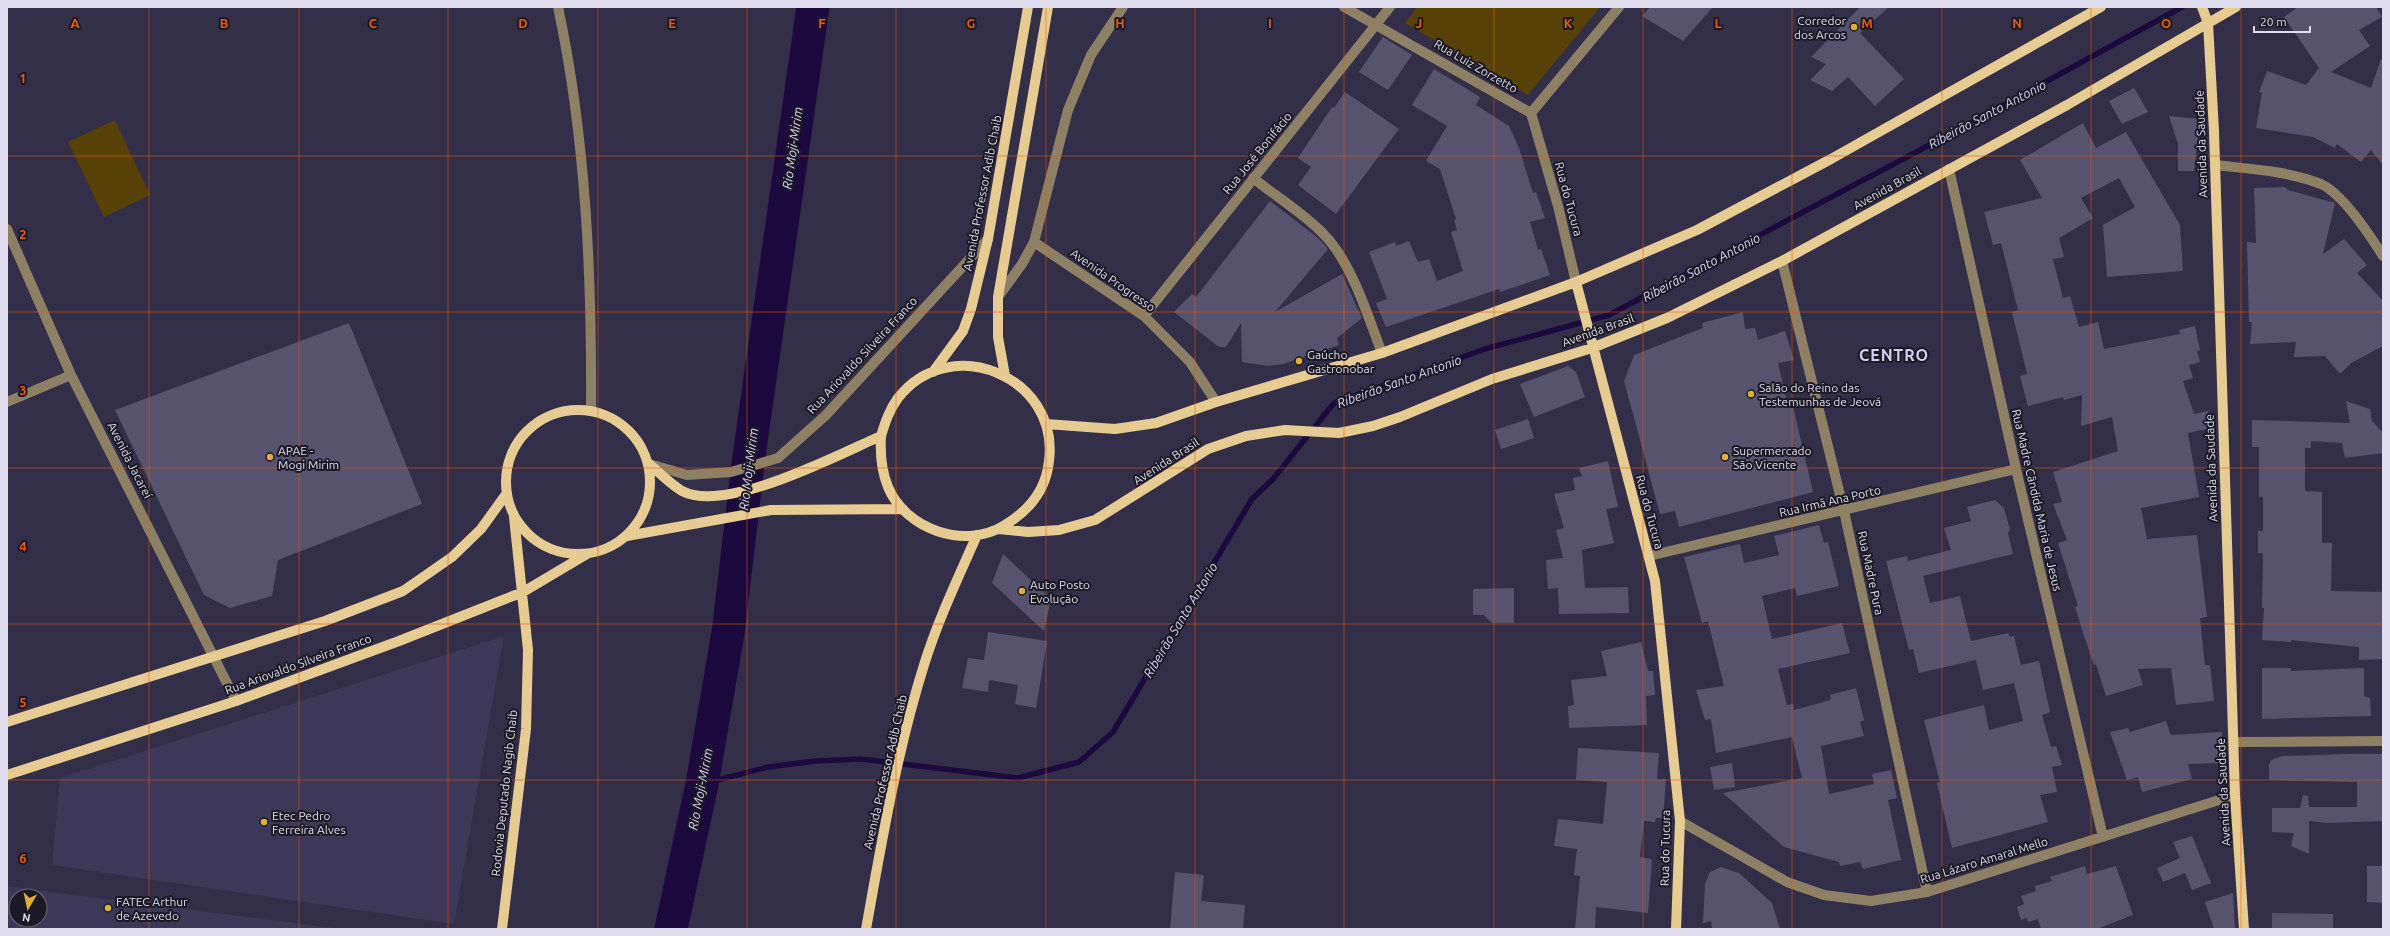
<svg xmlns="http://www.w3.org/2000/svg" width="2390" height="936" font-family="Ubuntu,sans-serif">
  <rect width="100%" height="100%" fill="#342f49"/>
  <path fill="#3d3758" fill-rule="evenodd" d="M504 636 454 924 52 865 60 778Z
    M7 886 35 890 342 929H7ZM16 896H40V920H16Z"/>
  <path fill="#574107" d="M1417 7H1600L1528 95 1405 23Z
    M115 120 150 195 104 217 68 142Z"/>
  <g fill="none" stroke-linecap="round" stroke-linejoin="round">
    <path stroke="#1c0a3f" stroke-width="5.5" d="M702 784 768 767 815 761 861 759 1018 778 1079 762 1113 732 1252 499 1273 479 1334 403 1485 349 1609 315 1969 124 2182 7"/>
    <path stroke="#1c0a3f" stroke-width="33" d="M671 929 702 784 728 633 749 456 813 7"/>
  </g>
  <path fill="#57536f" d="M1650 7H1713L1683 41 1642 16Z
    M1860 7H1889L1860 33 1904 79 1875 106 1848 77 1832 91 1810 80 1826 64 1811 57Z
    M2298 7H2376L2382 17 2359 30 2370 46 2331 72 2371 88 2381 59 2383 60V165L2371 150 2361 162 2337 144 2335 148 2313 137 2256 128 2262 93 2259 92 2267 71 2306 85 2319 68 2284 17Z
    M1383 37 1412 55 1388 90 1359 72Z
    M1434 69 1480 97 1476 105 1509 126 1519 148 1533 193 1536 192 1545 218 1530 222 1538 250 1541 249 1550 275 1500 292 1499 289 1472 298 1386 327 1376 303 1387 299 1369 252 1395 242 1396 246 1409 241 1418 262 1429 259 1437 281 1463 271 1451 232 1457 230 1454 220 1456 219 1440 169 1426 161 1447 126 1412 105Z
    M2134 88 2148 112 2122 124 2109 101Z
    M1345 92 1399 129 1336 214 1298 185 1311 167 1298 158 1332 107 1334 108Z
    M2169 116 2200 119 2194 171H2178V144Z
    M2083 123 2096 148 2126 132 2180 225 2183 271 2107 277 2103 225 2135 207 2119 178 2081 198 2093 218 2059 238 2064 257 2053 259 2063 298 2070 296 2079 327 2098 322 2104 349 2180 334 2179 330 2195 326 2200 350 2197 351 2200 362 2189 365 2193 378 2183 381 2194 414 2208 411 2211 428 2188 433 2199 497 2141 508 2147 539 2197 535 2207 617 2200 618 2205 665H2210L2214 701 2176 705 2171 668 2138 669 2143 685 2106 696 2096 664 2094 665 2085 639 2075 607 2078 606 2058 543 2067 540 2053 504 2062 502 2053 472 2118 451 2112 417 2081 426 2082 395 2064 400 2063 397 2028 406 2020 376 2027 374 2012 312 2018 310 2001 243 1993 245 1984 212 2042 198 2020 160Z
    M2285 187 2288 190 2335 203 2323 254 2344 239 2367 265 2357 273 2383 301V346L2351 363 2340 374 2325 356 2294 357 2296 342 2250 344 2252 322H2249L2247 242 2256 243 2254 188Z
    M1270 201 1318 238 1328 249 1275 312 1342 274 1362 318 1337 338 1339 345 1283 364 1268 366 1242 362 1241 323 1226 347H1219L1174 312 1192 294 1196 297Z
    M1743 312 1745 329 1755 328 1758 340 1785 331 1794 360 1778 363 1787 403 1792 402 1813 492 1679 527 1675 511 1660 514 1624 381 1634 355 1703 328 1702 323Z
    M349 323 422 504 278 560 272 596 230 608 204 595 115 410Z
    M1568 366 1576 372 1585 397 1534 417 1520 384Z
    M2346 401 2370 409 2372 421 2383 433V453L2345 458 2342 443 2311 441V448H2305V491L2322 492V543H2332L2331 591 2383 592V659L2359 660V647L2291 640V642L2262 640 2264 608H2262L2263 553H2258V531H2263V497H2259V447H2252V420L2350 423Z
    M1528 419 1534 438 1501 449 1495 430Z
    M1608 461 1618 507 1606 509 1614 543 1582 550 1585 588 1628 587 1629 613 1559 614 1558 588 1548 589 1546 560 1563 558 1556 530 1564 528 1554 494 1575 490 1573 478 1582 476 1579 468Z
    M1995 500 2004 508 2010 530 2008 533 2013 554 1923 576 1930 603 1960 596 1971 641 2008 633 2010 637 2014 636 2021 665 2039 661 2050 712 2042 715 2051 747 2056 746 2062 765 2052 767 2057 792 2040 795 2048 822 1952 848 1937 783 1940 782 1924 720 1984 705 1989 730 2023 721 2014 683 1983 690 1976 660 1919 673 1913 649 1909 650 1886 561 1907 556 1908 561 1951 550 1944 528 1971 521 1967 507Z
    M1819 525 1824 543 1828 542 1839 586 1797 596 1795 588 1762 596 1772 639 1842 623 1850 653 1778 669 1787 705 1793 704 1794 710 1831 700 1830 695 1856 688 1864 720 1860 722 1864 736 1821 746 1829 794 1874 784 1872 774 1891 770 1897 798 1888 800 1901 860 1863 869 1860 862 1840 866 1839 862 1784 847 1723 793 1802 778 1792 737 1716 753 1711 719 1705 720 1696 690 1724 686 1708 621 1702 623 1684 557 1740 544 1744 563 1779 555 1774 536Z
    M1003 554 1051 599 1044 631 992 583Z
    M1514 588V623H1492L1484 615H1473V589Z
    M988 632 1047 641 1036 708 1015 704 1018 685 989 680 988 692 962 688 968 658 984 660Z
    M1641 642 1648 671H1653L1655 695 1646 696 1647 725 1569 728 1568 706 1574 705 1571 680 1607 676 1601 651Z
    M2262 668H2291V671L2364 668V696L2370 698 2371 716 2262 719Z
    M2166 721 2171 735 2222 732V763L2188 764 2192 779 2142 792 2138 777 2127 780 2110 732 2128 728 2130 732Z
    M1578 748 1659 753 1657 779H1666L1663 818H1656L1655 822 1644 821 1640 857 1652 859 1648 913 1596 907 1595 929H1575L1580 876 1574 875 1577 849 1554 846 1558 819 1603 824 1607 782 1576 780Z
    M2348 754H2383V821L2328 823 2309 821V854L2291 846 2294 833 2272 832V808H2300L2303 795 2308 796 2309 807H2357V782L2269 780V765L2271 760 2283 756Z
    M1732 763 1735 787 1714 790 1710 767Z
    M2192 836 2211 883 2192 890 2185 873 2163 882 2157 868 2180 858 2173 842Z
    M2085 866 2087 874 2116 866 2133 915 2097 929H2041L2038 919 2028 922 2027 918 2021 920 2017 907 2024 904 2021 896 2036 891 2035 886 2052 881 2050 877Z
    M2367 866H2383V903L2367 902Z
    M1721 867 1739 873 1772 903 1780 929H1712L1711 921 1703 923 1705 884 1710 872Z
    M1175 872 1204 875 1201 901 1245 905 1243 929H1170Z
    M2233 893 2235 929H2214L2205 902Z
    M2272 913 2333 914V929H2272Z"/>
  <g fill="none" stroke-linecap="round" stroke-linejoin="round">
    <path stroke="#8d8065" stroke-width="10" d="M558 7C586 138 592 277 591 411
      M1344 7 1531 113
      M1531 113 1558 206 1576 282
      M1531 113 1619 7
      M2215 165C2250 169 2288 171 2321 184 2342 193 2371 237 2383 256
      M1949 169 2016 469 2103 837
      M1253 178C1278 198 1314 220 1333 245 1356 276 1368 317 1382 353
      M7 229 71 375 236 701
      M1034 242 1144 316 1190 362 1216 402
      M1782 261 1844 511 1927 892
      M998 297 1022 264 1034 242 1068 110 1091 55 1123 7
      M1144 316 1390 7
      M7 402 71 375
      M649 464 687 475 731 472 778 458 826 415 988 239
      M1649 556 2016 469
      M2234 742 2383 741
      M1680 821 1787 882 1824 895 1871 901 1927 892 2235 795"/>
    <path stroke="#e6cb92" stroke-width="10" d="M2202 7 2208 23 2214 131 2235 795 2244 929
      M1576 282 1655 581 1680 821 1676 929
      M933 372 963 331 971 309 988 239 1028 7
      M1005 376 998 337V297L1048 7
      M506 482a72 72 0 1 1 144 0a72 72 0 1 1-144 0Z
      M1046 424 1115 429 1156 423 1216 402 1382 353 1576 282 1697 230 1831 159 2101 7
      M649 464C659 472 670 484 682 491 726 514 837 455 881 436 885 423 889 410 898 398 950 331 1060 377 1049 461 1046 490 1030 510 1005 525 965 550 906 530 888 487 881 470 880 454 881 436
      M999 529 1028 532 1059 530 1095 520 1208 449 1246 436 1285 430 1339 433 1373 426 1400 417 1492 379 1592 348 1667 318 1782 261 2067 105 2236 7
      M627 536 771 510 903 509
      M7 722 325 621 403 591 452 557 481 529 507 493
      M7 775 236 701 399 641 523 592 587 554
      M502 929 526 729 528 650 514 517
      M866 929C882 840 897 751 924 665 938 620 958 578 977 535"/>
  </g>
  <path fill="none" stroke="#e8590c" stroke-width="1" stroke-opacity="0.55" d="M149 7V929M299 7V929M448 7V929M598 7V929M747 7V929M896 7V929M1046 7V929M1195 7V929M1344 7V929M1494 7V929M1643 7V929M1792 7V929M1942 7V929M2091 7V929M2241 7V929M7 156H2383M7 312H2383M7 468H2383M7 624H2383M7 780H2383"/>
  <g fill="#e1af34" stroke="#1c1a25" stroke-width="1.5">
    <circle cx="1854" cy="27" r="4"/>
    <circle cx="1299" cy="361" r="4"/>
    <circle cx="1751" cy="394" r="4"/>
    <circle cx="270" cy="457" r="4"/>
    <circle cx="1725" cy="457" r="4"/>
    <circle cx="1022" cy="591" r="4"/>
    <circle cx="264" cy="822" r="4"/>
    <circle cx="108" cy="908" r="4"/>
  </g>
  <g text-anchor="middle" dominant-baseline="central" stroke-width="4" stroke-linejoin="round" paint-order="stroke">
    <g font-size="12" fill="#dfddee" stroke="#1c1a25" text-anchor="start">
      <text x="1846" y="20" text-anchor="end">Corredor<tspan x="1846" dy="14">dos Arcos</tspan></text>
      <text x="1307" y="354">Gaúcho<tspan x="1307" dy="14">Gastronobar</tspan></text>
      <text x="1759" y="387">Salão do Reino das<tspan x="1759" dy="14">Testemunhas de Jeová</tspan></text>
      <text x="278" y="450">APAE -<tspan x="278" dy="14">Mogi Mirim</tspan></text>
      <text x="1733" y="450">Supermercado<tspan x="1733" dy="14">São Vicente</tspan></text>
      <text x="1030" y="584">Auto Posto<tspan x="1030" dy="14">Evolução</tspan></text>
      <text x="272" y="815">Etec Pedro<tspan x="272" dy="14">Ferreira Alves</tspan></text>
      <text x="116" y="901">FATEC Arthur<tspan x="116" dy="14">de Azevedo</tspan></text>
    </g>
    <g font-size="12" fill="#dfddee" stroke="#1c1a25">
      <text transform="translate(1476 66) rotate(30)">Rua Luiz Zorzetto</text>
      <text transform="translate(2201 144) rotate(-92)">Avenida da Saudade</text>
      <text transform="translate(1257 153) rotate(-51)">Rua José Bonifácio</text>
      <text transform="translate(1887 188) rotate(-29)">Avenida Brasil</text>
      <text transform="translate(982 193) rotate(-79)">Avenida Professor Adib Chaib</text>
      <text transform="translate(1569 199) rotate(75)">Rua do Tucura</text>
      <text transform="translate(1113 280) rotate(35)">Avenida Progresso</text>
      <text transform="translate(1598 330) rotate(-20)">Avenida Brasil</text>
      <text transform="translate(862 355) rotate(-47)">Rua Ariovaldo Silveira Franco</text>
      <text transform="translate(130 460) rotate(63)">Avenida Jacareí</text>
      <text transform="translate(1166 461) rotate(-33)">Avenida Brasil</text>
      <text transform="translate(2211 468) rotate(-92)">Avenida da Saudade</text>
      <text transform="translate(2037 500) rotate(77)">Rua Madre Cãndida Maria de Jesus</text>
      <text transform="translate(1830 501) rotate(-13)">Rua Irmã Ana Porto</text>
      <text transform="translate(1650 512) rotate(75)">Rua do Tucura</text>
      <text transform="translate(1871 573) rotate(78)">Rua Madre Pura</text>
      <text transform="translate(298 664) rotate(-20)">Rua Ariovaldo Silveira Franco</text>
      <text transform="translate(885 772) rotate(-77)">Avenida Professor Adib Chaib</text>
      <text transform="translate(2223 792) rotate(-93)">Avenida da Saudade</text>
      <text transform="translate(504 793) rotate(-84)">Rodovia Deputado Nagib Chaib</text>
      <text transform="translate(1665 848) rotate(-89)">Rua do Tucura</text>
      <text transform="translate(1984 860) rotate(-17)">Rua Lázaro Amaral Mello</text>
    </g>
    <g font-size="13" font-style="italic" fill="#dad5f9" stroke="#1c1a25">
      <text transform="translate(1987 114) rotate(-28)">Ribeirão Santo Antonio</text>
      <text transform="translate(792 148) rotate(-82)">Rio Moji-Mirim</text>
      <text transform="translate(1701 267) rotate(-28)">Ribeirão Santo Antonio</text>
      <text transform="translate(1399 381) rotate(-20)">Ribeirão Santo Antonio</text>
      <text transform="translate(748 469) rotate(-83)">Rio Moji-Mirim</text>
      <text transform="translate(1180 620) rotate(-59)">Ribeirão Santo Antonio</text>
      <text transform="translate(700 789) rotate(-79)">Rio Moji-Mirim</text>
    </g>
    <g font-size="16" font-weight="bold" letter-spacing="1" fill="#d3ceef" stroke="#1c1a25">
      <text x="1894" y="355">CENTRO</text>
    </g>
  </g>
  <g font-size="13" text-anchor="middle" font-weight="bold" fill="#e8590c" stroke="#1c1a25" stroke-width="4" stroke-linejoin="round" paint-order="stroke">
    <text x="75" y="28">A</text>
    <text x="224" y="28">B</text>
    <text x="373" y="28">C</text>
    <text x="523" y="28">D</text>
    <text x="672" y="28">E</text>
    <text x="822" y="28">F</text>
    <text x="971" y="28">G</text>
    <text x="1120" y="28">H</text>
    <text x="1270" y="28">I</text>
    <text x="1419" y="28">J</text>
    <text x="1568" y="28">K</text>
    <text x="1718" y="28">L</text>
    <text x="1867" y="28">M</text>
    <text x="2017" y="28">N</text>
    <text x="2166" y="28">O</text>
    <text x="23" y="83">1</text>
    <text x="23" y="239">2</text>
    <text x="23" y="395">3</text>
    <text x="23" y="551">4</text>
    <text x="23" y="707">5</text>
    <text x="23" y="863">6</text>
  </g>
  <rect width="2390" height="936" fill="none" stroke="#dfddee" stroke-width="16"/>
  <g transform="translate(28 908) rotate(189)"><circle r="19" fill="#1c1a25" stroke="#6a6875"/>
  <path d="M0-3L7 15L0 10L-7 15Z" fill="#e1af34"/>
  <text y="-6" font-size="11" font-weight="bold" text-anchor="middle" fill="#dfddee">N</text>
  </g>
  <path d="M2254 26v6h56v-6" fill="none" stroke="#dfddee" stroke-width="2"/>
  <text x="2260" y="26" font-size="12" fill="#dfddee" stroke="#1c1a25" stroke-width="3" paint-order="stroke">20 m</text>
</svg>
